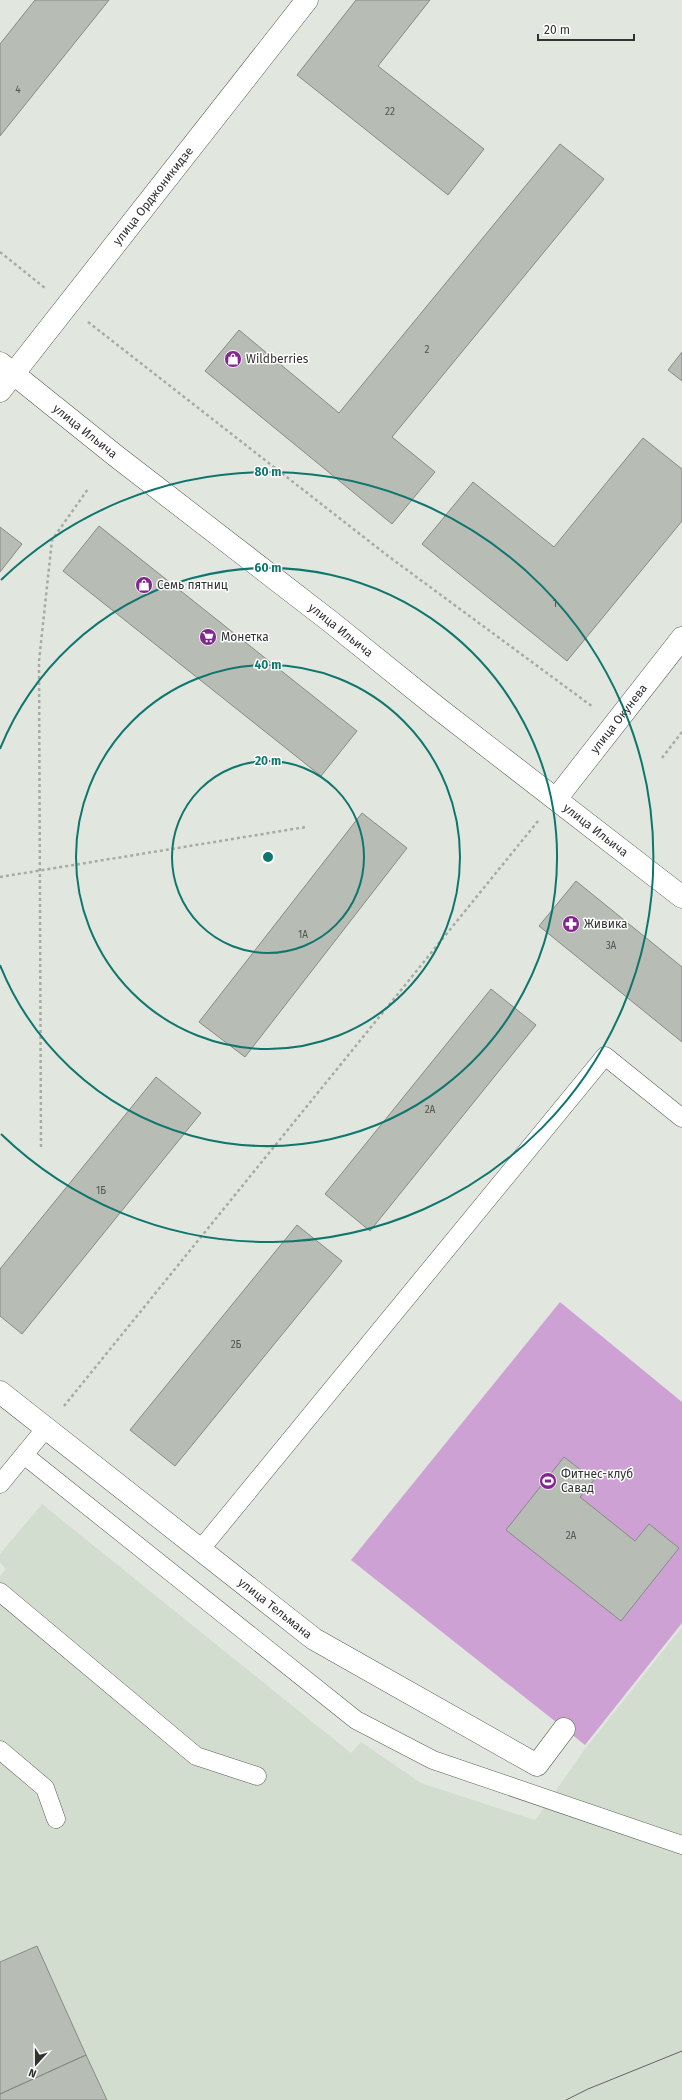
<svg xmlns="http://www.w3.org/2000/svg" width="682" height="2100" font-family="'Fira Sans',sans-serif">
  <rect width="100%" height="100%" fill="#e1e7df"/>
  <path fill="#d2ddcf" d="M42 1504 351 1753 361 1742 421 1783 535 1820 585 1749 682 1627V2100H0V1576L6 1569 0 1562V1554Z"/>
  <path fill="#cda1d4" d="M560 1302 682 1402V1623L585 1745 351 1560Z"/>
  <path fill="#b7bcb5" stroke="#868b84" d="M35 0H109L0 136V44Z
    M356 0H430L378 66 484 149 448 195 297 75Z
    M560 144 604 179 392 437 435 472 392 524 205 371 239 330 339 413Z
    M682 352V381L668 370Z
    M643 438 682 469V521L567 661 422 544 473 482 554 547Z
    M99 526 357 731 321 776 63 571Z
    M0 527 22 544 0 572Z
    M362 813 407 848 245 1057 199 1022Z
    M576 881 682 967V1042L539 926Z
    M491 989 536 1025 370 1231 325 1194Z
    M156 1077 201 1113 22 1334 0 1316V1269Z
    M297 1225 342 1261 175 1466 130 1430Z
    M564 1457 594 1480 580 1497 635 1541 649 1524 679 1548 621 1621 506 1530Z
    M37 1946 86 2055 0 2094V1962Z
    M86 2055 107 2100H0V2094Z"/>
  <g fill="none" stroke-linecap="round" stroke-linejoin="round">
    <g stroke="#5a5f58" stroke-width="19">
      <path id="lane" d="M24 1455 356 1720 433 1760 682 1845
        M0 1484 46 1428
        M200 1550 605 1056 682 1118
        M0 1592 196 1756 257 1776
        M0 1750 45 1788 56 1819"/>
    </g>
    <g stroke="#5a5f58" stroke-width="23">
      <g id="street">
        <path id="s1" d="M556 799 682 638"/>
        <path id="s2" d="M0 1392 314 1639 537 1765 564 1729"/>
      </g>
    </g>
    <g stroke="#5a5f58" stroke-width="23">
      <g id="secondary">
        <path id="s3" d="M0 363 116 456 331 622 439 709 682 897"/>
        <path id="s4" d="M0 391 307 0"/>
      </g>
    </g>
    <path stroke="#a7aba5" stroke-width="2.5" stroke-dasharray="3 3" stroke-linecap="butt" d="M0 252 45 288
      M88 322 388 556 593 707
      M662 758 682 732
      M0 877 306 827
      M41 1147 39 661 52 540 88 489
      M64 1406 538 821"/>
    <use href="#lane" stroke="#fff" stroke-width="18"/>
    <use href="#street" stroke="#fff" stroke-width="22"/>
    <use href="#secondary" stroke="#fff" stroke-width="22"/>
    <path stroke="#626560" stroke-width="1" d="M566 2100 588 2089 682 2051"/>
  </g>
  <g fill="none" stroke="#0f766e" stroke-width="2">
    <circle cx="268" cy="857" r="96"/>
    <circle cx="268" cy="857" r="192"/>
    <path d="M0 749A289 289 0 1 1 0 965"/>
    <path d="M1 580A385 385 0 1 1 1 1134"/>
  </g>
  <defs>
    <g id="shop-disc" transform="scale(0.9)"><circle r="9.5" fill="#832691" stroke="#fff"/><path d="M-5-2.5h2.3a2.7 3.5 0 0 1 5.4 0H5L5.5 6h-11ZM-1.5-2.5h3a1.5 2.3 0 0 0-3 0Z" fill="#fff"/></g>
    <g id="supermarket-disc" transform="scale(0.9)"><circle r="9.5" fill="#832691" stroke="#fff"/><path d="M-6-5.5h2.5l.6 2H6L4.5 2H-2.5L-4.4-4H-6ZM-1.5 3.2a1.3 1.3 0 1 0 .1 0ZM3 3.2a1.3 1.3 0 1 0 .1 0Z" fill="#fff"/></g>
    <g id="pharmacy-disc" transform="scale(0.9)"><circle r="9.5" fill="#832691" stroke="#fff"/><path d="M-2-6h4v4h4v4h-4v4h-4v-4h-4v-4h4Z" fill="#fff"/></g>
    <g id="stadium-disc" transform="scale(0.9)"><circle r="9.5" fill="#832691" stroke="#fff"/><path d="M0-5a6.5 5 0 1 0 0 10a6.5 5 0 1 0 0-10ZM-3.5-1.8h7v3.6h-7Z" fill="#fff"/></g>
  </defs>
  <g fill-rule="evenodd">
    <use href="#shop-disc" x="233" y="359"/>
    <use href="#shop-disc" x="144" y="585"/>
    <use href="#supermarket-disc" x="208" y="637"/>
    <use href="#pharmacy-disc" x="571" y="924"/>
    <use href="#stadium-disc" x="548" y="1481"/>
  </g>
  <g text-anchor="middle" dominant-baseline="central" stroke-width="3" stroke-linejoin="round" paint-order="stroke">
    <g font-size="10" fill="#525551">
      <text x="18" y="90">4</text>
      <text x="390" y="112">22</text>
      <text x="427" y="350">2</text>
      <text x="555" y="604">1</text>
      <text x="303" y="935">1А</text>
      <text x="611" y="946">3А</text>
      <text x="430" y="1110">2А</text>
      <text x="101" y="1191">1Б</text>
      <text x="236" y="1345">2Б</text>
      <text x="571" y="1536">2А</text>
    </g>
    <g font-size="12" fill="#313330" stroke="#fff">
      <text stroke="none"><textPath href="#s4" startOffset="248">улица Орджоникидзе</textPath></text>
      <text stroke="none"><textPath href="#s3" startOffset="109">улица Ильича</textPath></text>
      <text stroke="none"><textPath href="#s3" startOffset="433">улица Ильича</textPath></text>
      <text stroke="none"><textPath href="#s1" startOffset="102">улица Окунева</textPath></text>
      <text stroke="none"><textPath href="#s3" startOffset="757">улица Ильича</textPath></text>
      <text stroke="none"><textPath href="#s2" startOffset="350">улица Тельмана</textPath></text>
    </g>
    <g font-size="12" fill="#313330" stroke="#fff" text-anchor="start">
      <text x="246" y="359">Wildberries</text>
      <text x="157" y="585">Семь пятниц</text>
      <text x="221" y="637">Монетка</text>
      <text x="584" y="924">Живика</text>
      <text x="561" y="1474">Фитнес-клуб<tspan x="561" dy="14">Савад</tspan></text>
    </g>
  </g>
  <circle cx="268" cy="857" r="6" fill="#0f766e" stroke="#fff" stroke-width="2"/>
  <g font-size="12" text-anchor="middle" font-weight="bold" fill="#0f766e" stroke="#fff" stroke-width="3" stroke-linejoin="round" paint-order="stroke">
    <text x="268" y="476">80 m</text>
    <text x="268" y="572">60 m</text>
    <text x="268" y="669">40 m</text>
    <text x="268" y="765">20 m</text>
  </g>
  <g transform="translate(36 2064) rotate(201)" stroke="#ffffff" stroke-width="3" paint-order="stroke">
  <path d="M0-3L7 15L0 10L-7 15Z" fill="#313330"/>
  <text y="-6" font-size="11" font-weight="bold" text-anchor="middle" fill="#313330">N</text>
  </g>
  <path d="M538 34v6h96v-6" fill="none" stroke="#313330" stroke-width="2"/>
  <text x="544" y="34" font-size="12" fill="#313330" stroke="#ffffff" stroke-width="3" paint-order="stroke">20 m</text>
</svg>
